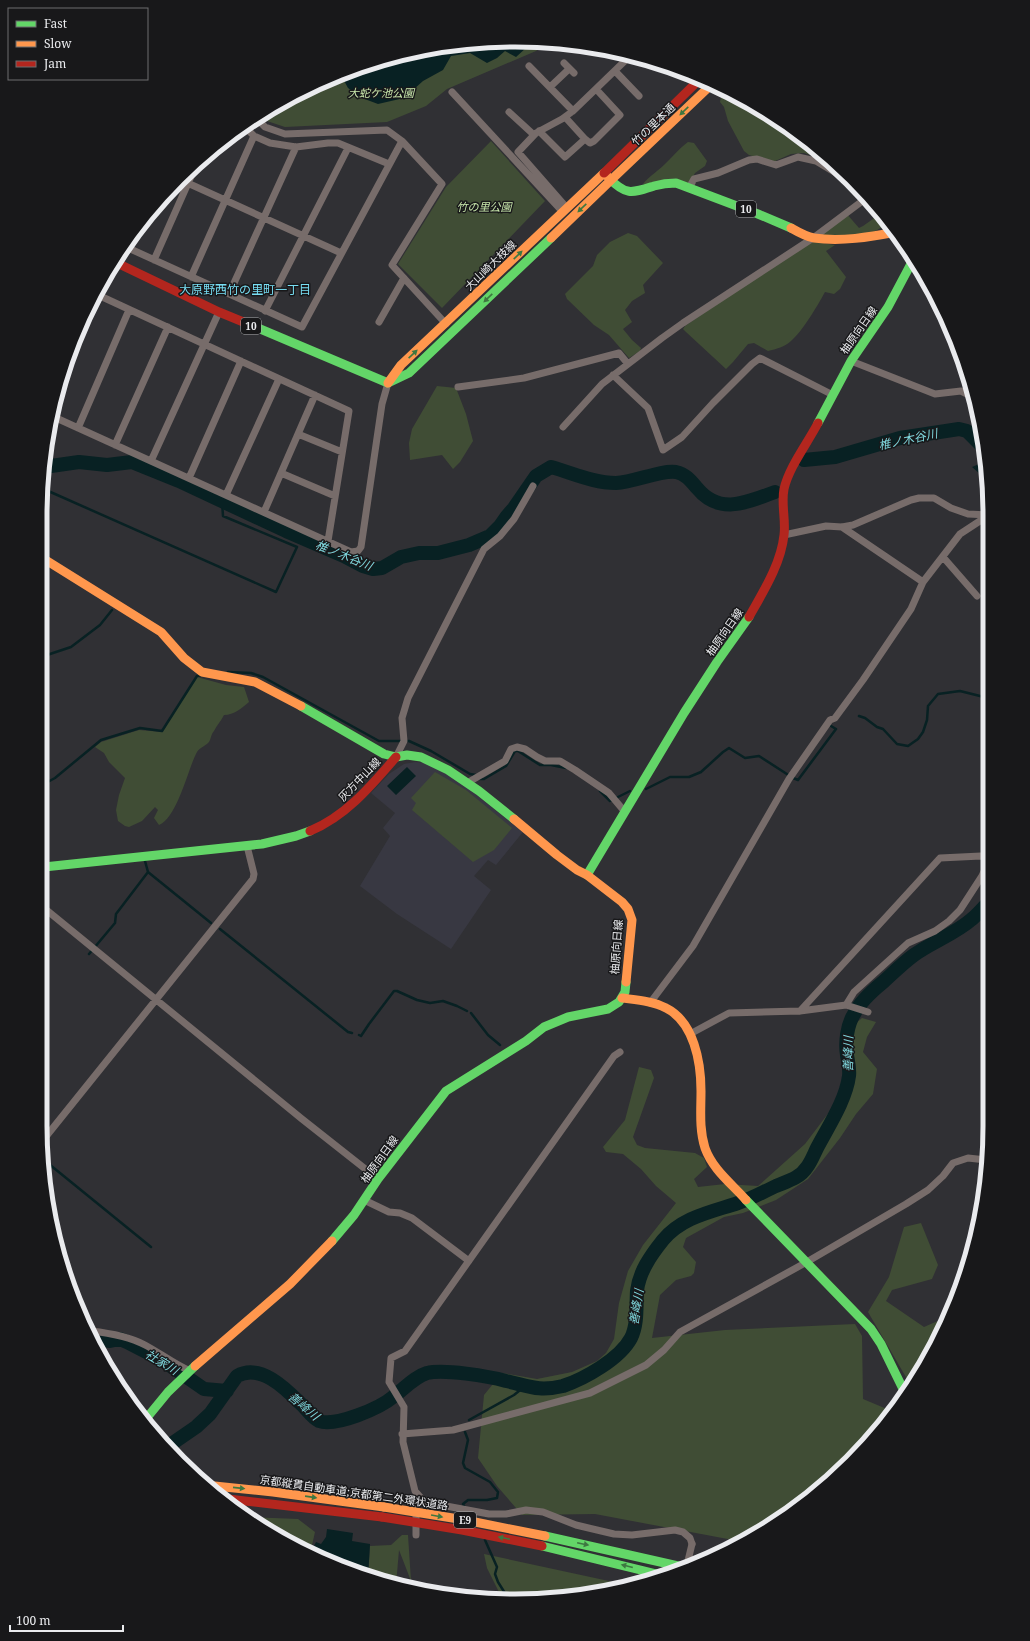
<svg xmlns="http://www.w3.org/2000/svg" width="1030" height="1641" font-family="'Noto Serif','Noto Sans JP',serif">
  <rect width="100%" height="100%" fill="#303034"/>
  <path fill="#383842" d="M415 762 428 763 464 785 523 832 496 865 488 860 474 876 491 890 451 949 397 914 360 886 390 836 383 828 395 813 371 793 389 774 404 764Z"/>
  <path fill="#404d35" d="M548 41 536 51 447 89 426 106 387 122 285 127 267 121 262 115 278 104 363 65 453 44Z
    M723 88 804 138 820 154 814 156 804 153 791 154 773 162 749 155 744 151 728 121 724 107 720 102Z
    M491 141 545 201 442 308 398 264 446 187Z
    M688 142 694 143 707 161 705 166 695 173 689 184 648 186 643 184C650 175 660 170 667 162 674 155 679 149 688 142Z
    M846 213 859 228 863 226 880 214 889 223 872 233 817 238Z
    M628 233 637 236 663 263 643 285 645 293 632 301 625 310 632 322 623 329 632 340 641 348 640 351 629 358 609 335 594 325 567 299 565 294 593 266 597 255 610 242Z
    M810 241 835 245 826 251 846 277 840 289 834 294 825 292C818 305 802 332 791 341 785 347 776 349 768 351L754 343 748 344 733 362 726 369 686 332 683 329 685 326Z
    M437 386 456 388 466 414 473 441 460 462 453 469 442 455 410 460 409 443 412 429Z
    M197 677 226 685 244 687 249 702C242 708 234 715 224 715 221 721 217 725 214 731 211 734 211 739 209 742 206 746 200 747 197 752 188 768 178 817 159 825L154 818 158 810 155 807 142 821 129 827 125 826 118 821 116 810 119 795 125 778 109 762 104 753 95 747 101 742 139 730 162 732Z
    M435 772 466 790 512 828 494 850 473 862 412 810 416 803 411 798Z
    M862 1018 876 1022 867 1037 863 1052 877 1069 873 1094 856 1114 840 1138 808 1179 776 1200 743 1213 724 1217 686 1238 683 1247 696 1262 694 1273 691 1276 676 1280 660 1295 652 1338 725 1330 855 1324 862 1336 863 1399 894 1412 892 1415 828 1483 779 1521 736 1544 733 1540 595 1514 522 1515 497 1486 478 1458 484 1395 502 1373 537 1379 572 1372 597 1361 606 1353 614 1339 619 1303 628 1271 643 1245 676 1203 656 1186 641 1169 623 1154 606 1152 603 1147 625 1120 639 1067 651 1070 654 1078 633 1137 637 1145 645 1148 695 1153 704 1158 707 1167 694 1179 698 1187 725 1184 758 1186 805 1144 830 1111 847 1094 852 1057 853 1026Z
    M921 1223 938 1265 932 1279 892 1290 886 1301 924 1327 949 1316 910 1384 868 1312 889 1277 904 1227Z
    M249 1517 298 1519 315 1532 310 1554Z
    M402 1535H408L411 1581 399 1550 396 1585 386 1582 384 1579 378 1580 368 1577 370 1546 391 1545Z
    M484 1554 632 1586 515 1601 503 1600 487 1568Z"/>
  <path fill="#082123" d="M544 41 538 47 526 48 516 57 505 51 497 58 487 63 470 53 451 56 443 70 423 81 404 98 378 104 362 98 348 88 341 75 363 65 453 44Z
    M979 464 986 465 988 481 972 467Z
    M407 767 416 776 396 795 387 786Z
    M327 1529 353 1533 352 1541 370 1544 368 1577 310 1554 316 1542 321 1544 326 1537Z"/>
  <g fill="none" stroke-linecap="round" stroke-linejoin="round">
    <path stroke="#082123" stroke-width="2.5" d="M46 490 276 592 297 547 223 516 222 502
      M44 656 71 647 100 625 112 610
      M228 672 251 673 263 677 379 741H409L431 751 470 774 476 775 474 776
      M859 716 865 718 877 727 883 729 897 744 908 746 918 739 923 732 927 720 928 706 938 694 960 691 988 698
      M479 779H484L506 766 515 751H518L540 765H551L566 768
      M44 784 55 778 101 740 140 728 162 731 197 676 201 675
      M646 789 670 777H689L701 772 723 752 729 748 745 758 759 756 793 778 798 780 836 729 831 726
      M600 791 610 801 612 800
      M616 798 630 791
      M145 861 148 872 211 923
      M220 929 348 1032 352 1033
      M89 954 115 923 116 914 148 872
      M471 1013 488 1035 500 1045
      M359 1035 361 1036 369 1024 394 991H397L417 1000 430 1003 443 1001 457 1006 467 1011
      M44 1160 151 1247
      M83 1314 88 1318 87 1322
      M469 1420 514 1395 524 1387
      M465 1432 468 1440 463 1463 465 1468 490 1482 498 1492 497 1498 487 1500H468L463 1504 470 1517
      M485 1540 497 1567 495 1574 498 1582 510 1601"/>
    <path stroke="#082123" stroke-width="14" d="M804 460 835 457 900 438 959 429 967 431 983 447
      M44 467 79 462 107 465 132 462 179 481 286 531 344 556 363 566 373 569 382 568 401 557 419 553H438L469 545 490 536 500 526 507 516 514 508 536 476 551 467C573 473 593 483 616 483 635 482 660 470 676 472 686 474 691 481 697 488 720 516 747 502 775 492
      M95 1339 110 1341 120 1339 127 1342 162 1360 204 1389 227 1391
      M167 1447 196 1427 210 1414 237 1376C260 1363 285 1388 300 1403 307 1409 311 1417 319 1421 336 1427 380 1408 393 1397 404 1389 414 1377 427 1373 444 1369 488 1376 506 1381 529 1386 538 1392 563 1386 584 1379 620 1359 631 1338 638 1324 636 1306 637 1291 639 1272 651 1255 663 1240 682 1217 711 1212 738 1203 751 1199 763 1192 776 1186 788 1181 800 1178 807 1167 811 1162 814 1154 817 1148 828 1127 846 1100 849 1076 850 1069 848 1062 847 1055 845 1043 847 1025 854 1014 860 1002 871 992 882 983 892 974 903 963 914 955 932 942 955 934 972 919 978 914 982 909 987 904"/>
    <path stroke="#776c6a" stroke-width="7" d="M564 63 574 73
      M529 66 573 111
      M615 71 639 96
      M550 87 569 69
      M452 92 563 212
      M509 112 534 135
      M257 119 265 127 285 134 387 130 402 141 442 184 392 265 446 324
      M245 127 254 136 270 143 296 147 328 143H338L389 164
      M539 131 565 157 585 139 565 117
      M585 139 590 143 594 141 620 115 596 89
      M181 180 341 253
      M689 188 694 179 718 173 749 160 757 159 776 165 798 157 816 161 836 173 838 172
      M567 208 518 152 536 133 562 119 573 111 631 55
      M126 247 302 327 402 141
      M154 260 197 163
      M191 277 254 136
      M229 294 296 147
      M98 295 349 411 328 541
      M265 311 348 148
      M379 322 404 278
      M76 335 78 330
      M851 361 935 394 961 391 975 398
      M613 375 648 408 663 450 682 437 713 403 752 364 760 358 833 395
      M458 387 524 378 619 353 628 364
      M54 417 351 552 358 551 361 547 382 404 388 383
      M563 427 602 384 662 338 683 323 813 238 865 199
      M78 428 129 310
      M298 434 342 452
      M115 445 168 327
      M151 461 219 312
      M281 473 335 496
      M189 478 241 361
      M226 495 279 379
      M264 512 315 395
      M842 527 923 582
      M784 535 826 526 842 527 853 525 911 500 919 498H934L951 508 968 514 989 515
      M943 557 977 596
      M396 757 404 741 402 718 408 698 484 549 500 536 514 519 533 486
      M467 783 505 761 511 749 517 747 525 749 537 757 545 761H560L575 770 609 793 625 812
      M44 908 302 1119 378 1179
      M650 1003 693 946 789 779 830 720 835 718 863 680 911 609 923 582 960 534 989 515
      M846 1005 854 992 908 943 935 931 949 921 960 910 982 876 987 865
      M800 1011 940 858 981 856 987 858
      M690 1034 729 1013 800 1011 846 1005 868 1012
      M620 1052 614 1056 405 1351 391 1358 389 1382 404 1407 403 1442 415 1491 422 1499 430 1503 489 1514H506L526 1510 543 1512 576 1525 614 1534 632 1535 675 1530 683 1532 690 1538 692 1544
      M44 1139 253 879 254 874 247 846
      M364 1200 389 1212 400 1213 412 1218 469 1261
      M91 1331C109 1333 128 1336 145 1345 160 1353 174 1364 190 1371
      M402 1434 453 1430 590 1393 646 1365 664 1350 680 1332 805 1263 906 1204 928 1190 943 1176 953 1163 968 1158 986 1160
      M416 1535V1503L422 1499"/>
    <path stroke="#63d668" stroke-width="9" d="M609 178C626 196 632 193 654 186 661 184 668 183 676 183L758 214 791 228
      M253 326 388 383 409 373 551 238
      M818 423 851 361 888 307 913 260
      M301 706 384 754 396 757 407 755 421 757 448 770 479 791 514 819
      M44 867 262 844 296 836 310 831
      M587 875 684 713 717 662 749 617
      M746 1200 871 1329 881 1344 905 1393
      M332 1241 354 1215 378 1179 446 1091 526 1041 544 1027 568 1017 608 1009 619 1002 625 992 626 982
      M145 1420 168 1392 195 1366
      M545 1536 687 1568
      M542 1546 665 1576"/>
    <path stroke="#ff974d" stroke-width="9" d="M610 181 712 84
      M791 228C798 232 807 237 814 238 841 242 870 237 896 232
      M551 238 610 181
      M388 383 401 365 604 173 609 178
      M44 559 161 632 184 658 202 672 255 682 301 706
      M514 819 557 855 577 870 587 875 622 902 628 909 632 920 626 982
      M622 998C637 1000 653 1001 666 1008 694 1022 701 1062 701 1091 701 1110 699 1129 705 1148 713 1170 731 1183 746 1200
      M195 1366 290 1284 332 1241
      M205 1485 273 1492 384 1507"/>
    <path stroke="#b3261e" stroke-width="9" d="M604 173 700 79
      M117 263 219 312 253 326
      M749 617C763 592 781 564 784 535 786 520 781 504 784 489 789 467 807 444 818 423
      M310 831C346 816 371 786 396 757
      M220 1498 382 1517"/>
    <path stroke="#776c6a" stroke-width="7" d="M686 1569 692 1544"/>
    <path stroke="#ff974d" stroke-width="9" d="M384 1507 465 1520 545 1536"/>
    <path stroke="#b3261e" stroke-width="9" d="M382 1517 462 1530 542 1546"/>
  </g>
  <defs><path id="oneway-solid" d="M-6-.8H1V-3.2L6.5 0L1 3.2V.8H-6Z"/></defs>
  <g fill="#3e7741">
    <use href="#oneway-solid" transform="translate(684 111) rotate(136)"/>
    <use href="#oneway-solid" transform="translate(582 208) rotate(136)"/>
    <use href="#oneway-solid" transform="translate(518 255) rotate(-44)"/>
    <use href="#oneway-solid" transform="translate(488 298) rotate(136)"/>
    <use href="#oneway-solid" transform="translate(413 354) rotate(-43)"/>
    <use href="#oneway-solid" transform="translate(239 1488) rotate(6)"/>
    <use href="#oneway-solid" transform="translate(311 1497) rotate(8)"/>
    <use href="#oneway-solid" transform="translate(437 1516) rotate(10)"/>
    <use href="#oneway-solid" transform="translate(504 1538) rotate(-168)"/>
    <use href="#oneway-solid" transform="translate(583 1544) rotate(12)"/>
    <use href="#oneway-solid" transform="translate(627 1566) rotate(-166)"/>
  </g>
  <g text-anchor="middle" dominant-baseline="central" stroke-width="3" stroke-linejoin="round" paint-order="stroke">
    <g fill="#18181a" stroke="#abacae" stroke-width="1">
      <rect x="736" y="201" width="20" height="16" rx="3"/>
      <rect x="241" y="318" width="20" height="16" rx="3"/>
      <rect x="454" y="1512" width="22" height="16" rx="3"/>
    </g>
    <g font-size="10" font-weight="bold" fill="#eaebee">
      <text x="746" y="209">10</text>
      <text x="251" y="326">10</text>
      <text x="465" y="1520">E9</text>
    </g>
    <g font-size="11" font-style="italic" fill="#cae9ad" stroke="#18181a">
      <text x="381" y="92">大蛇ケ池公園</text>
      <text x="484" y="206">竹の里公園</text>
    </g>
    <g font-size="11" fill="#eaebee" stroke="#18181a">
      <text transform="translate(653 124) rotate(-44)">竹の里本通</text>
      <text transform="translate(490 265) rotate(-44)">大山崎大枝線</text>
      <text transform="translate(858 330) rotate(-55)">柚原向日線</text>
      <text transform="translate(724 632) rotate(-55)">柚原向日線</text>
      <text transform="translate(359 779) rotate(-46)">灰方中山線</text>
      <text transform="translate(616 947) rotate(-86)">柚原向日線</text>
      <text transform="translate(379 1159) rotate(-54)">柚原向日線</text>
      <text transform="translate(354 1492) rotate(8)">京都縦貫自動車道;京都第二外環状道路</text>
    </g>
    <g font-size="12" fill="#78def4" stroke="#18181a">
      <text x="245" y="289">大原野西竹の里町一丁目</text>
    </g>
    <g font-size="12" font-style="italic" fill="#7fd8de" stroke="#18181a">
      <text transform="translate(908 439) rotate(-12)">椎ノ木谷川</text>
      <text transform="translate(344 555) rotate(22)">椎ノ木谷川</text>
      <text transform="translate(848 1054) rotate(-89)">善峰川</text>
      <text transform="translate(636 1307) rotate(-81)">善峰川</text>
      <text transform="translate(162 1362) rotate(31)">社家川</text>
      <text transform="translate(304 1406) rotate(40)">善峰川</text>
    </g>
  </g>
  <path d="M0 0H1030V1641H0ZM515 47H515A468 468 0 0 1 983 515V1126A468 468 0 0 1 515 1594H515A468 468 0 0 1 47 1126V515A468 468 0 0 1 515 47Z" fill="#18181a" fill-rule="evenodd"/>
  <path fill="none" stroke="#eaebee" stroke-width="5" d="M515 47H515A468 468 0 0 1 983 515V1126A468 468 0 0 1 515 1594H515A468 468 0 0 1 47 1126V515A468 468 0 0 1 515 47Z"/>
  <rect x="8" y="8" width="140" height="72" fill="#18181a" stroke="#6c6c6f"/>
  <rect x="16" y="21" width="20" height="6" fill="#63d668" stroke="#6c6c6f"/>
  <text x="44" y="28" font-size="12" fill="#eaebee">Fast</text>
  <rect x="16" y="41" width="20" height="6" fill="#ff974d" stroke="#6c6c6f"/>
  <text x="44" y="48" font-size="12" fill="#eaebee">Slow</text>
  <rect x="16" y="61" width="20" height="6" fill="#b3261e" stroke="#6c6c6f"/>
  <text x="44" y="68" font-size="12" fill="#eaebee">Jam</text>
  <path d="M10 1625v6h113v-6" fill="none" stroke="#eaebee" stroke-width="2"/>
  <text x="16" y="1625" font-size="12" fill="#eaebee" stroke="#18181a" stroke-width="3" paint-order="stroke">100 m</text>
</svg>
